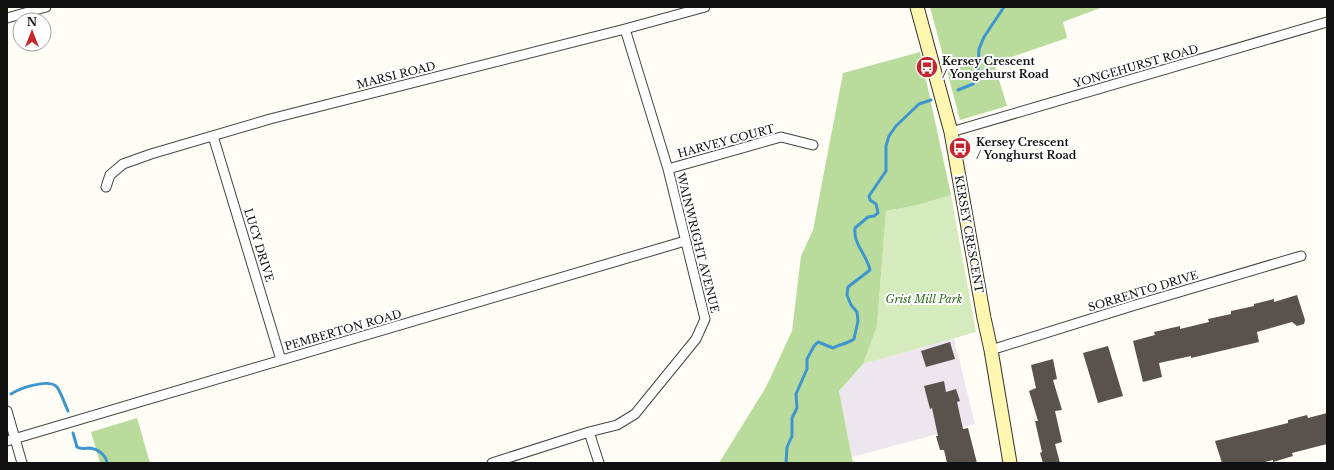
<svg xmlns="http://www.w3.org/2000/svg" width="1334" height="470" font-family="'Libre Baskerville',serif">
  <rect width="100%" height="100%" fill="#fffdf5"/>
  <path fill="#eee6ef" d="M954 338 975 424 852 457 839 391 863 364Z"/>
  <path fill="#d5ebbd" d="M951 195 976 332 863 364 877 326 886 211 918 205Z"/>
  <path fill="#b9dc9c" d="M930 7H1103L1063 22 1067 38 994 63 1007 106 960 120Z
    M920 52 951 195 918 205 886 211 877 326 863 364 839 391 853 463H719L766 387 792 331 801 256 813 230 843 73Z
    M137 418 150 463H100L91 432Z"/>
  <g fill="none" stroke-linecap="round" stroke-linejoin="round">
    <path stroke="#3f96cf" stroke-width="3" d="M958 90 973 84 978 72 979 49 984 37 1004 7
      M11 394C20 388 47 379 56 386 60 389 65 405 68 411
      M73 433 77 447C82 450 85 448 90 448 98 449 106 455 107 463
      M786 463 787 447 792 436V418L797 408 796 394 807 369V359L814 346 818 342 833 348C840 344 847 344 854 339L858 321 857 312 851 305 847 295 848 287 870 270C867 255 853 244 855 228L868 217 874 216 878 213 876 204 870 200 869 196 886 171V146L889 136 896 126 919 104 931 100"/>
  </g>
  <path fill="#5a524d" d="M1297 295 1305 320 1304 324 1297 326 1292 322 1257 332 1259 342 1191 358V356L1159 363 1162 377 1143 382 1133 341 1155 335 1154 332 1180 326V329L1209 322 1208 319 1231 314V311L1254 306V304L1274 299V302Z
    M950 342 955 359 926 367 921 351Z
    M1108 346 1123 396 1098 403 1083 353Z
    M1053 359 1057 379 1053 380 1062 410 1055 411 1062 442 1055 444 1060 463H1043L1040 453 1042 452 1035 421H1038L1029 391 1036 388 1031 365Z
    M944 381 946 392 956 389 960 401 957 402 963 429 968 428 977 463H947L944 450H940L936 436H938L932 408 930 409 924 386Z
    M1327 413V444L1292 453 1293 456 1273 462V460L1261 463H1222L1215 441 1288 423V420L1307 415 1308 418Z"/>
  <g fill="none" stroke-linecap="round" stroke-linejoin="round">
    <g stroke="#444" stroke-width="11">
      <path id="street" d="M7 18 46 7
        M951 132 1327 22
        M213 136 281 360
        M668 169 781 137 813 145
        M106 187 110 175 123 164 151 154 270 119 625 29 705 7
        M991 350 1132 306 1301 256
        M7 411 22 463
        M589 432 599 463
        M7 441 685 241
        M492 463 589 432 617 425 635 414 696 339 705 319 668 169 625 29"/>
    </g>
    <g stroke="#333" stroke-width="15">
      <path id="secondary" d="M917 7 951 132 984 318 991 350 1010 463"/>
    </g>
    <use href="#street" stroke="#fff" stroke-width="9"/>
    <use href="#secondary" stroke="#fff6b0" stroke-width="13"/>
  </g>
  <defs>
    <g id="bus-disc" transform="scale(1.15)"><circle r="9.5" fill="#c4262e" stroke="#fff"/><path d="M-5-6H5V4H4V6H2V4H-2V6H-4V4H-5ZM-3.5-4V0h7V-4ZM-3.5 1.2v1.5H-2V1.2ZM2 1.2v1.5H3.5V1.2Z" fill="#fff"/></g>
  </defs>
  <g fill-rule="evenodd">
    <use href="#bus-disc" x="927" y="67"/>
    <use href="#bus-disc" x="960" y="148"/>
  </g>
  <g text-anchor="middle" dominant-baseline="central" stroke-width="4" stroke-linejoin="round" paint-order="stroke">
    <g font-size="11" font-weight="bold" fill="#111" stroke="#fff" text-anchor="start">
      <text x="942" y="61">Kersey Crescent<tspan x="942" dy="13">/ Yongehurst Road</tspan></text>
      <text x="976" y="142">Kersey Crescent<tspan x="976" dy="13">/ Yonghurst Road</tspan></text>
    </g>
    <g font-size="11" fill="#111" stroke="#fff">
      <text transform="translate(1136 66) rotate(-16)">YONGEHURST ROAD</text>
      <text transform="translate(396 75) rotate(-14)">MARSI ROAD</text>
      <text transform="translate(726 141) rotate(-15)">HARVEY COURT</text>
      <text transform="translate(969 234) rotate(80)">KERSEY CRESCENT</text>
      <text transform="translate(698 243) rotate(76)">WAINWRIGHT AVENUE</text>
      <text transform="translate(259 245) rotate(73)">LUCY DRIVE</text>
      <text transform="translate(1143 291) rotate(-17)">SORRENTO DRIVE</text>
      <text transform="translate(343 330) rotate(-16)">PEMBERTON ROAD</text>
    </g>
    <g font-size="11" font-style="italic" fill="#2f6b1f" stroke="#fff">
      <text x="924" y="299">Grist Mill Park</text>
    </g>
  </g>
  <rect width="1334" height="470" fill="none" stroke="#111111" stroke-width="16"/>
  <g transform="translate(32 32)"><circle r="19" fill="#ffffff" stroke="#a0a0a0"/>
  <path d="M0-3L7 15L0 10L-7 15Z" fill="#c4262e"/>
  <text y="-6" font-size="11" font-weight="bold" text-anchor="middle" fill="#111111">N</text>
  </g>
</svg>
